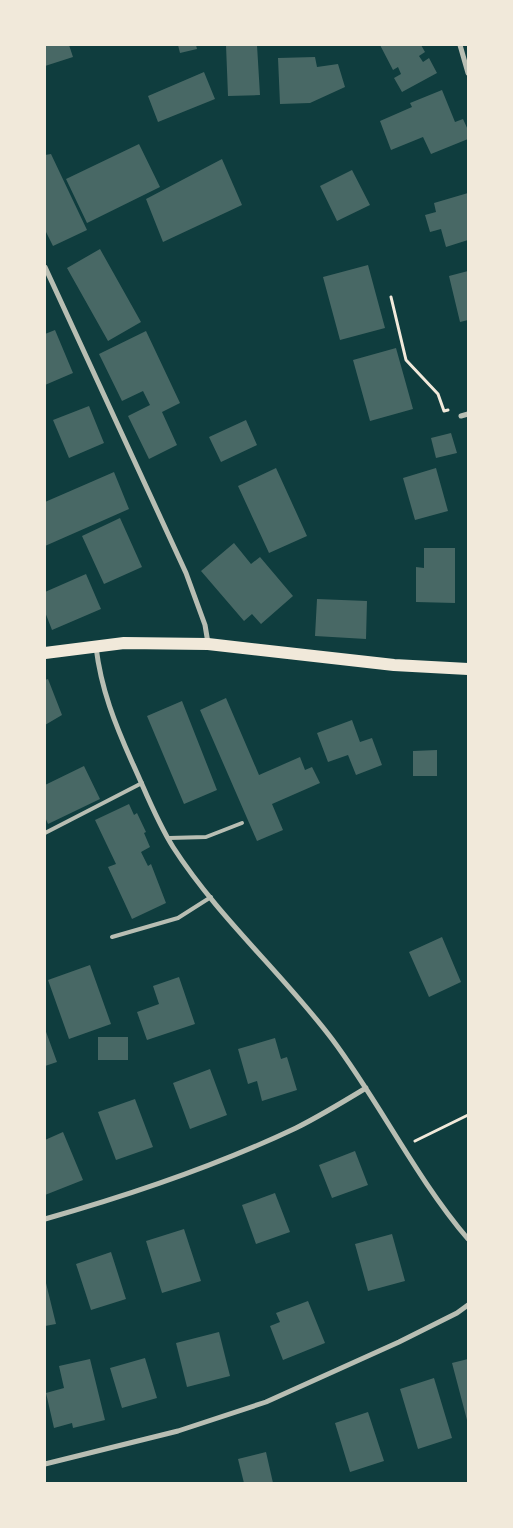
<svg xmlns="http://www.w3.org/2000/svg" width="513" height="1528" font-family="'PT Sans',sans-serif">
  <rect width="100%" height="100%" fill="#0f3d3e"/>
  <path fill="#486865" d="M45 45H69L73 57 45 66Z
    M178 45H196L197 49 180 53Z
    M226 45H257L260 95 228 96Z
    M380 45H421L425 52 419 56 423 62 429 58 437 73 402 92 394 78 401 74 398 67 393 70Z
    M315 57 317 67 338 64 345 87 310 103 280 104 278 58Z
    M204 72 215 99 158 122 148 96Z
    M442 90 455 122 463 119 468 130V139L431 154 423 137 391 150 380 121 412 107 410 103Z
    M139 144 160 187 87 223 66 179Z
    M51 154 87 230 53 246 45 230V155Z
    M222 159 242 205 163 242 146 199Z
    M352 170 370 205 337 221 320 186Z
    M468 193V240L446 247 441 229 430 232 425 215 436 212 434 203Z
    M100 249 141 322 108 341 67 268Z
    M368 265 385 328 340 340 323 277Z
    M468 271V320L460 322 449 276Z
    M55 330 73 373 45 385V334Z
    M146 331 180 403 162 412 177 445 149 459 128 416 150 405 143 391 122 401 99 354Z
    M396 348 413 409 370 421 353 360Z
    M89 406 104 443 69 458 53 420Z
    M246 420 257 445 221 462 209 437Z
    M451 433 457 453 436 458 431 438Z
    M276 468 307 536 269 553 238 486Z
    M436 468 448 511 415 520 403 478Z
    M114 472 129 509 45 546V502Z
    M120 518 142 567 104 584 82 536Z
    M234 543 251 564 260 557 293 596 261 624 252 614 244 621 201 571Z
    M424 548H455V603L416 602V567L424 568Z
    M86 574 101 609 52 630 45 612V592Z
    M317 599 367 601 366 639 315 636Z
    M48 679 62 715 45 725V680Z
    M226 698 259 775 300 757 305 770 312 767 320 783 272 804 283 830 257 841 200 710Z
    M182 701 217 790 184 804 147 716Z
    M352 720 360 742 372 738 382 765 356 775 348 755 328 762 317 733Z
    M437 750V776H413V751Z
    M84 766 100 799 48 824 45 817V785Z
    M129 804 134 815 137 813 146 832 144 833 150 847 141 852 148 866 151 864 166 903 132 919 108 867 116 864 95 820Z
    M442 937 461 982 429 997 409 952Z
    M90 965 111 1024 69 1039 48 980Z
    M179 977 195 1024 147 1040 137 1012 159 1004 153 986Z
    M45 1029 57 1062 45 1066Z
    M98 1037H128V1060H98Z
    M275 1038 281 1059 287 1057 297 1090 262 1101 257 1081 248 1084 238 1049Z
    M210 1069 227 1115 190 1129 173 1083Z
    M135 1099 153 1147 116 1160 98 1112Z
    M63 1132 83 1180 45 1195V1140Z
    M355 1151 368 1185 332 1198 319 1165Z
    M275 1193 290 1232 256 1244 242 1205Z
    M184 1229 201 1281 162 1293 146 1241Z
    M392 1234 405 1281 368 1291 355 1244Z
    M111 1252 126 1299 91 1310 76 1264Z
    M45 1279 56 1324 45 1326Z
    M308 1301 325 1343 283 1360 270 1326 280 1322 276 1313Z
    M219 1332 230 1376 187 1387 176 1343Z
    M145 1358 157 1398 122 1408 110 1368Z
    M90 1359 105 1420 73 1428 72 1423 54 1428 46 1393 64 1388 59 1366Z
    M468 1359V1420H467L452 1363Z
    M434 1378 452 1438 418 1449 400 1389Z
    M368 1412 384 1461 350 1472 335 1423Z
    M266 1452 273 1483H244L238 1459Z"/>
  <g fill="none" stroke-linecap="round" stroke-linejoin="round">
    <path stroke="#f1e9da" stroke-width="3" d="M391 297 406 360 438 394 444 411 448 410
      M415 1141 468 1115"/>
    <path stroke="#b8beb3" stroke-width="4" d="M45 833 142 783
      M169 838 206 837 242 823
      M112 937 178 918 211 897"/>
    <path stroke="#b8beb3" stroke-width="5" d="M460 45 468 73
      M45 267 186 573 205 625 208 643
      M461 416 468 414
      M96 647C101 689 115 724 132 762 145 790 156 820 173 847 218 917 282 973 332 1039 380 1103 416 1178 468 1239
      M45 1219C130 1195 216 1166 296 1128 320 1116 343 1102 366 1088
      M45 1464 178 1431 266 1402 399 1342 457 1313 468 1305"/>
    <path stroke="#f1e9da" stroke-width="12" d="M45 653 124 643 208 644 394 665 468 669"/>
  </g>
  <rect width="513" height="1528" fill="none" stroke="#f1e9da" stroke-width="92"/>
</svg>
